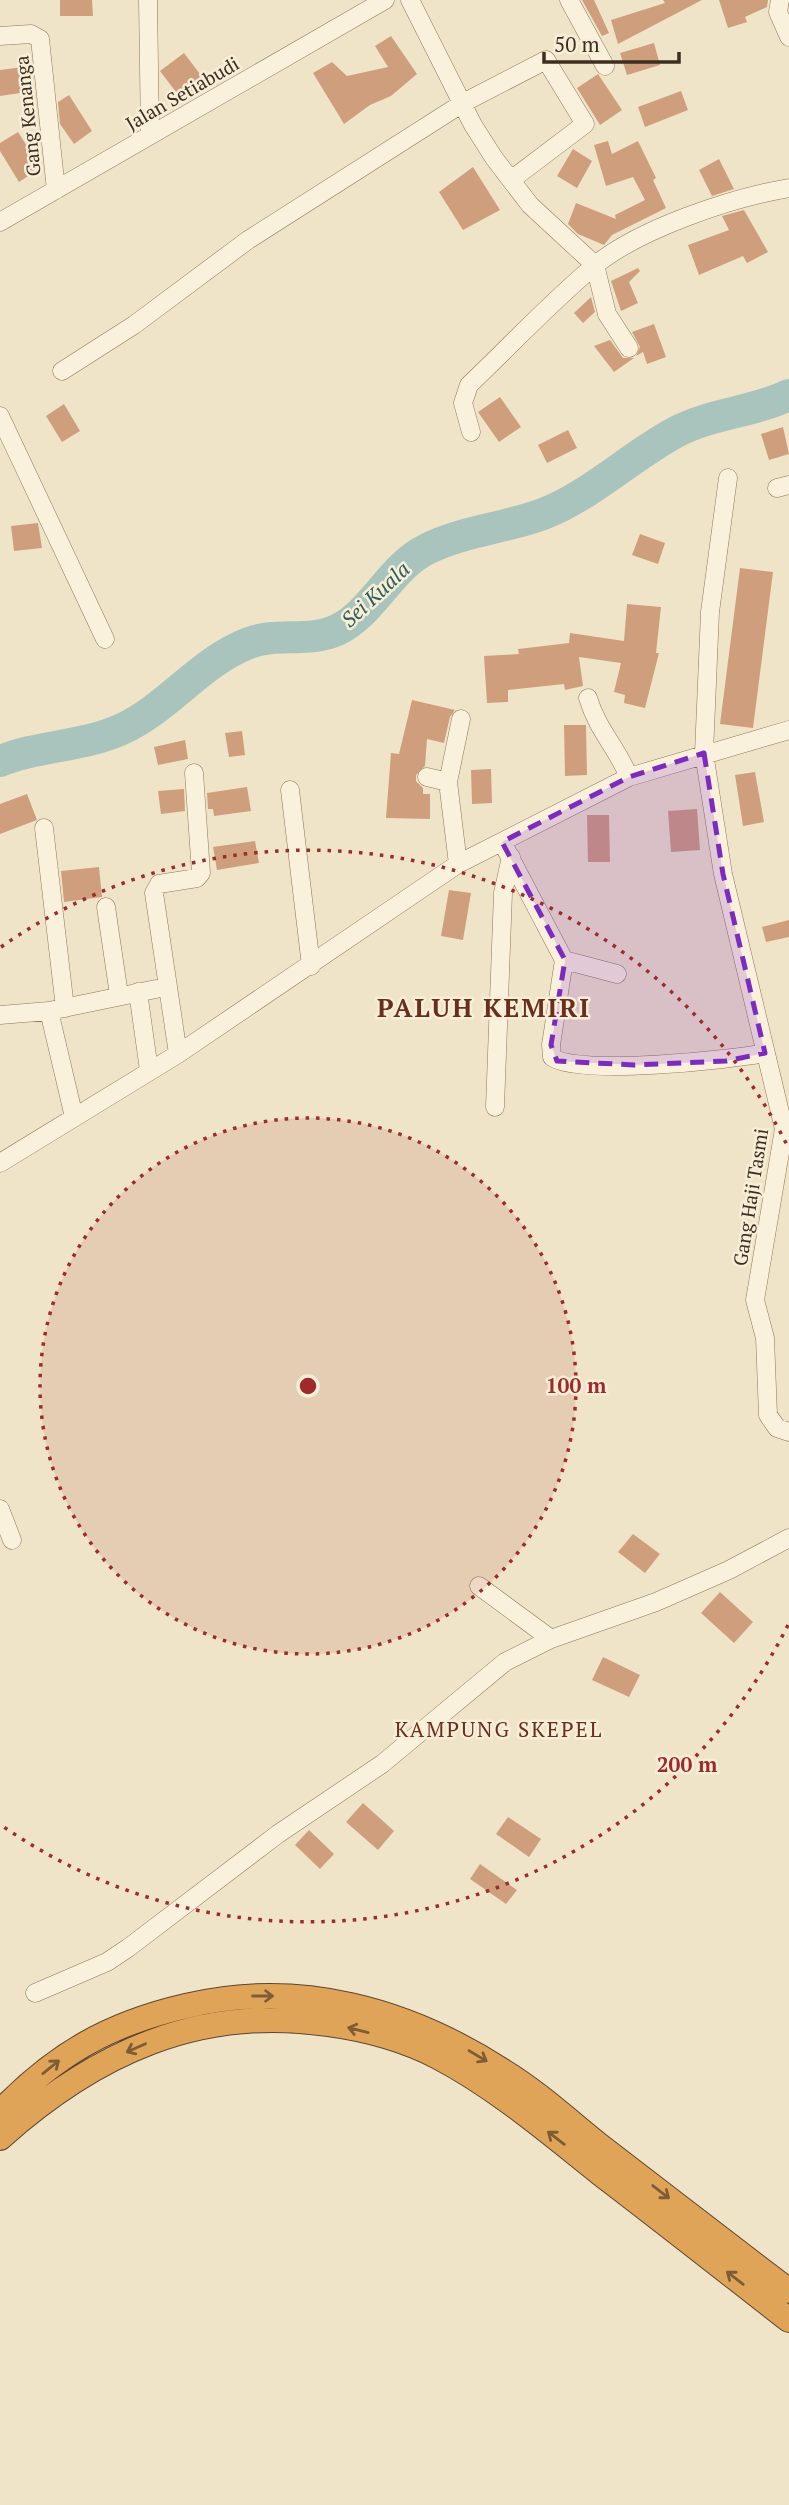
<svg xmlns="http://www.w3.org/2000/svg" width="789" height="2505" font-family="'PT Serif',serif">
  <rect width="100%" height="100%" fill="#f0e4c8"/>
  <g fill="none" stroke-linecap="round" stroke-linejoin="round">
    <path stroke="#a9c4bc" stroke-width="32" d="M0 761C40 745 83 747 122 729 168 708 201 661 249 643 277 632 309 643 337 630 374 612 389 568 427 549 463 531 506 528 543 514 592 495 632 455 678 431 713 413 754 412 789 395"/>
  </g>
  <path fill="#cf9f7d" d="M60 0H92L93 16H60Z
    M582 0H594L609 33 602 36Z
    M663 0H702L618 44 611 20 665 3Z
    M719 0H768L767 7 745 17 747 22 728 28Z
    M391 36 417 74 391 96 370 105 344 124 313 73 332 62 347 76 388 67 375 46Z
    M654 43 660 65 627 75 620 53Z
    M184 53 206 82 182 100 160 71Z
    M31 66 34 91 0 96V70Z
    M598 74 622 110 600 125 577 88Z
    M681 91 688 110 645 127 638 107Z
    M69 95 92 131 74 144 60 124 58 102Z
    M18 132 41 168 19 182 0 151V143Z
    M608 141 612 154 638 141 656 178 653 180 666 208 612 235 604 245 578 234 568 224 576 203 616 219 615 215 645 200 633 177 606 186 594 145Z
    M573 149 592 161 577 188 557 176Z
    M719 159 734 189 712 196 699 170Z
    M473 167 500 210 463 230 439 192Z
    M744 210 768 252 747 263 743 256 699 275 688 245 729 230 722 216Z
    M638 268 640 271 629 282 638 303 621 311 611 281Z
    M591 297 595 312 583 323 574 313Z
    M654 324 666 357 647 364 643 352 636 356 640 347 632 332Z
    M610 340 623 358H634L614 372 594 346Z
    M500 397 521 427 499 442 478 412Z
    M64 404 80 431 62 442 46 416Z
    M783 427 789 454 769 460 761 434Z
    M568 430 577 448 547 463 538 445Z
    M38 523 42 548 14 551 11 526Z
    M640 534 665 543 658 564 632 555Z
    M740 568 773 572 753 728 720 724Z
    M627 604 661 607 656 653H659L645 708 624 703 625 695 614 692 621 663 579 657 583 686 565 690 564 684 508 690V702L487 703 484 656 519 654 518 649 569 643 570 633 624 641Z
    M412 700 455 710 450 717 444 743 427 739 425 766 416 775V781L423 788V794H430V819L386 818 391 753 399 754Z
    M564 725H586L587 775 565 776Z
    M242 731 245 755 229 757 225 733Z
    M185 740 188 759 158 765 154 747Z
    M491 769 492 803 472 804 471 770Z
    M755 772 764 822 743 826 735 775Z
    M247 787 251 811 214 816 213 809H208L207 793Z
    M184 789 185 811 161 814 158 791Z
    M27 794 37 820 0 834V804Z
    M697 809 700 850 671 852 668 811Z
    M587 815H609L610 862H588Z
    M255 841 259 863 217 870 213 847Z
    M99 867 102 897 64 902 61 871Z
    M449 890 471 893 463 940 441 936Z
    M789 920V937L766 942 762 927Z
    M633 1534 660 1554 645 1573 618 1552Z
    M720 1592 753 1622 734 1643 701 1613Z
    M603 1657 640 1675 629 1697 592 1680Z
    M363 1803 394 1831 378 1850 346 1822Z
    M508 1817 541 1839 529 1857 496 1834Z
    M309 1830 334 1854 320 1869 295 1845Z
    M480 1864 517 1890 506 1904 470 1879Z"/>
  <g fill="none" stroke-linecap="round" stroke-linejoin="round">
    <g stroke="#8d765c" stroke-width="19">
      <path id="minor" d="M148 0 150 135
        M410 0 473 125 494 158 530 205 595 265 607 314 629 348
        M569 0 605 66
        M780 0 778 12 789 37
        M0 36 31 34 40 39 56 190
        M0 222 385 0
        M62 371 134 325 248 240 463 103 546 60 585 124 511 180
        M0 416 105 639
        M471 432 463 403 469 385C510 346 550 303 593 267 638 229 731 198 789 188
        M728 478 710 612 704 753 723 874 784 1129 755 1300 765 1338 768 1415 777 1428 789 1432
        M777 488 789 485
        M588 698C598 731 616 746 629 777
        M427 777 448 782
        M290 790 311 966
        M44 828 65 1008
        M502 842 564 960 551 1045 552 1057C577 1076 730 1060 765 1053
        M458 864 448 782 461 719
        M106 907 119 995
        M564 960 617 974
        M138 992 149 1070
        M49 1011 74 1117
        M0 1015 49 1011 156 989
        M178 1054 154 893 159 884 197 878 201 873 194 773
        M495 1107 503 893 511 857
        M0 1163 178 1054 458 864 629 777 789 730
        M0 1509 12 1540
        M479 1586 551 1639
        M35 1993 107 1962 128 1948 278 1834 382 1764 505 1662 551 1639 656 1602 729 1570 789 1538"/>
    </g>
    <g stroke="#5b4430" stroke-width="26">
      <path id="highway" d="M0 2112C55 2055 108 2024 186 2006 299 1979 407 2009 503 2071 539 2093 571 2123 604 2149 666 2196 727 2244 789 2291
        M0 2138C94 2054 198 2005 327 2024 365 2029 403 2039 438 2057 497 2088 548 2132 601 2174 664 2222 726 2271 789 2320"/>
    </g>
    <use href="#minor" stroke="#faf1dc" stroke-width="18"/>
    <use href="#highway" stroke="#e0a458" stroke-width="24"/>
  </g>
  <defs><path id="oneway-shaft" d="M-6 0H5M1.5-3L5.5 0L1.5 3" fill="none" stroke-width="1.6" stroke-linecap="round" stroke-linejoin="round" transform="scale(1.75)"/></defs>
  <g stroke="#7e5d36">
    <use href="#oneway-shaft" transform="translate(263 1996)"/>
    <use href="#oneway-shaft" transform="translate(358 2030) rotate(-166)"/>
    <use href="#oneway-shaft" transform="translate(136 2048) rotate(156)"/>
    <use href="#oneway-shaft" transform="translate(478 2056) rotate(31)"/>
    <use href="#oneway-shaft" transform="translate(51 2067) rotate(-39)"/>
    <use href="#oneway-shaft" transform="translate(556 2138) rotate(-142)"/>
    <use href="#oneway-shaft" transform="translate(661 2192) rotate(38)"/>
    <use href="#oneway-shaft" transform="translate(735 2278) rotate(-142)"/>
  </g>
  <path fill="#7b2cbf" fill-opacity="0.2" stroke="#7b2cbf" stroke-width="5" stroke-dasharray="14 9" stroke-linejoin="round" d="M704 753 723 874 765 1053 726 1061 634 1065 557 1061 551 1045 565 960 502 842 629 777Z"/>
  <circle cx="308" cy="1386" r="268" fill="#9e2a2b" fill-opacity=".12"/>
  <g fill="none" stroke="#9e2a2b" stroke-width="3.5" stroke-dasharray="3.5 7">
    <circle cx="308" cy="1386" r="268"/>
    <path d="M788 1625A536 536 0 0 1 1 1825M1 947A536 536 0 0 1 788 1147"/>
  </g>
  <g text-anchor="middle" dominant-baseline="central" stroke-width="5" stroke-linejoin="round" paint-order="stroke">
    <g font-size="19" fill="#3d2e20" stroke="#f7eed8">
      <text transform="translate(182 93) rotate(-30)">Jalan Setiabudi</text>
      <text transform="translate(27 116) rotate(-96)">Gang Kenanga</text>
      <text transform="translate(750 1197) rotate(-81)">Gang Haji Tasmi</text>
    </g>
    <g font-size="21" font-style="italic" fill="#2f5d5a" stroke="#f7eed8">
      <text transform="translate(375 594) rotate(-43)">Sei Kuala</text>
    </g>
    <g font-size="21" letter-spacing="2" fill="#6b2e1e" stroke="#f7eed8">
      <text x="499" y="1729">KAMPUNG SKEPEL</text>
    </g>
    <g font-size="26" font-weight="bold" letter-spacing="2" fill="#6b2e1e" stroke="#f7eed8">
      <text x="484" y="1007">PALUH KEMIRI</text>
    </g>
  </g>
  <circle cx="308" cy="1386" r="10" fill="#9e2a2b" stroke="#f7eed8" stroke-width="3.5"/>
  <g font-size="21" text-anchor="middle" font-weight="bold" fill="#9e2a2b" stroke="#f7eed8" stroke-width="5" stroke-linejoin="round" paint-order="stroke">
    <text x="576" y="1393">100 m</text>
    <text x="687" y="1772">200 m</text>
  </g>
  <path d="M544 52v10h135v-10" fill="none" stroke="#3d2e20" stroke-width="3.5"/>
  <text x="554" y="52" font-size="21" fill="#3d2e20" stroke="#f7eed8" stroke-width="5" paint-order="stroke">50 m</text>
</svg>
